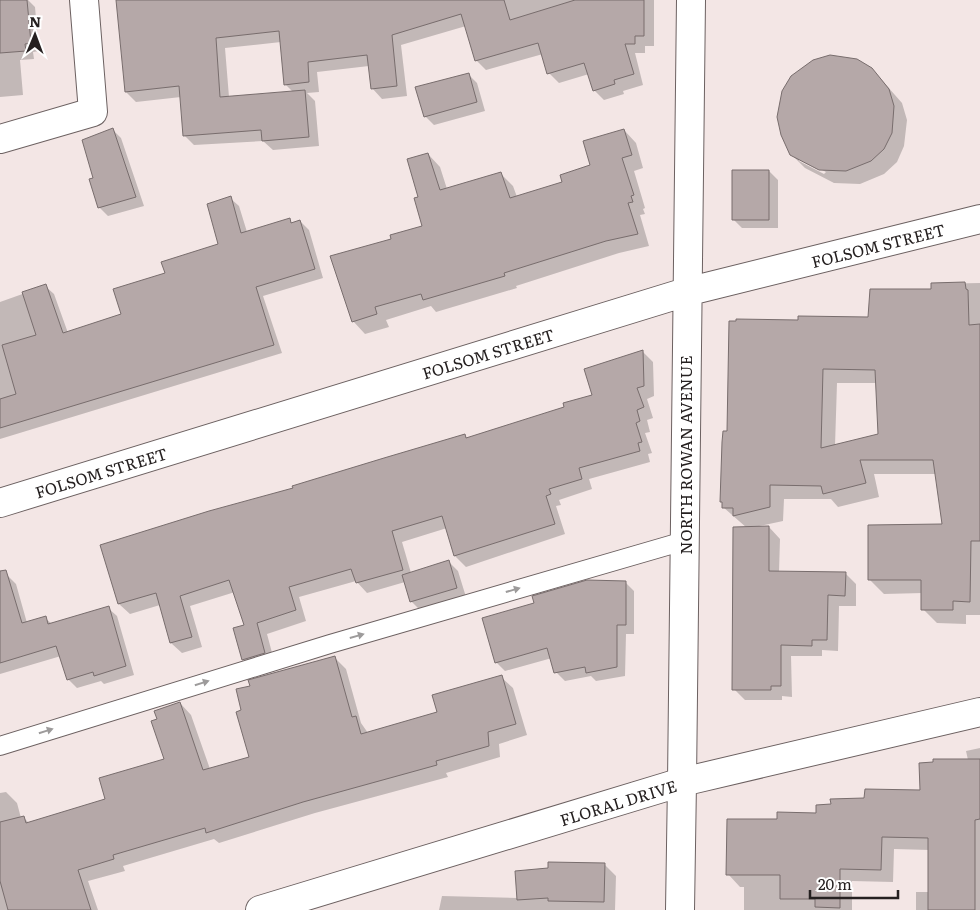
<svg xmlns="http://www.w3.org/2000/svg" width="980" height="910" font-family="Literata,serif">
  <rect width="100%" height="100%" fill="#f3e6e5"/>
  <path fill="#0003" fill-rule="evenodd" d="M0 0H28L35 7 39 51 33 52 34 59 20 60 23 95 0 97V102Z
    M118 0H654V46H645V53H635L643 85 623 91 624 94 604 100 594 90 589 74 559 83 549 73 543 54 486 70 476 60 466 26 401 45 407 96 382 99 372 88 369 66 317 72 319 92 307 93 315 101 319 146 273 150 263 141 194 145 184 135 181 97 136 102 126 92ZM281 42 285 84 293 92 229 97 225 48Z
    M872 69 902 103 907 120 904 146 897 162 884 174 860 184 834 183 805 168 791 154ZM799 158 826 172 824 174 799 161Z
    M468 74 477 83 485 111 434 125 425 116Z
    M112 129 121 138 144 206 108 216 99 207 95 179Z
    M624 130 636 143 643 168 634 171 645 208 643 209 645 214 640 215 649 246 619 253 516 286 517 288 436 312 431 306 386 320 389 327 365 334 353 321 393 240 424 227 420 198 428 154 440 167 447 189 501 174 513 186 517 197 564 182 592 166Z
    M769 171 778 180V228H742L733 219Z
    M230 198 239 206 247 232 289 220 293 224 300 221 309 230 323 278 263 296 282 353 0 439V302L45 286 54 294 68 333 123 315 166 274 220 245Z
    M980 283V615H966V624L937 623 923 609V593L884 594 870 580 943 525 936 474H874L879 497 838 507 831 499H784L783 521 759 526 769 527 780 539 779 572 845 573 856 584V606H839L838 651 822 650V656H791L792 697 782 696V700H745L734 689 747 528 723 507 722 502 728 432 799 321 869 318 932 291V284ZM837 383H877L879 435 835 446Z
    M643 352 653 362 654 396 647 399 653 418 647 420 650 432 645 433 652 453 648 454 650 462 589 479 592 489 559 500 561 505 556 506 565 534 466 567 455 556 447 528 402 542 411 573 449 562 458 571 466 597 420 610 411 601 405 582 367 593 356 581 299 597 306 621 267 634 275 664 254 670 244 659 245 626 235 592 190 606 202 647 182 653 171 643 160 605 130 614 119 604 102 546 464 436 467 438 566 408 594 396Z
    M7 575 16 584 27 623 45 618 52 624 108 608 117 616 134 675 104 684 101 681 77 688 68 679 61 656 0 674V577Z
    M625 582 634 591V634H626L625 676 596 681 591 676 565 681 556 672 552 658 505 671 496 662Z
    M334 657 346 669 361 723 368 733 438 713 501 677 513 688 527 735 499 744 500 757 446 773 448 777 315 813 219 843 214 839 123 866 125 871 88 881 98 910H0V793L6 792 17 803 21 818 23 817 29 823 107 800 165 760 180 703 191 715 210 769 250 758 243 711 251 687Z
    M980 748V910H916V892H930V850L894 849 893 882 852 881V910H744V887H740L728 874 778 820 818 814 866 799 921 792 968 760 966 751Z
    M605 865 616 876 615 910H439L442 896 518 898Z"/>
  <path fill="#b5a8a8" stroke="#786d6d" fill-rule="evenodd" d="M0 0H27L31 43 25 44 26 51 0 53Z
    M116 0H504L510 20 575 0H644V36H635V44H625L634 74 614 80 615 84 593 91 584 63 547 74 538 43 475 61 461 14 392 35 397 86 371 89 367 55 308 62 309 82 284 85 279 31 216 38 220 97 305 90 309 137 262 141 261 130 183 136 179 86 125 92Z
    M830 55 857 59 872 68 889 89 894 106 892 133 884 149 871 161 846 171 819 170 790 155 781 135 777 117 782 91 791 76 813 60Z
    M469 73 477 102 424 117 415 87Z
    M113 128 136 197 98 208 89 179 93 178 82 140Z
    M624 129 632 155 622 158 634 195 631 196 633 202 628 203 638 234 606 241 504 273 505 276 423 300 421 294 375 307 377 314 352 322 330 256 391 239 390 235 422 226 414 198 418 197 407 159 428 153 440 190 501 172 510 198 562 182 560 175 590 165 583 141Z
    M732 170H769V220H732Z
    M231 196 241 233 290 218 291 223 300 220 315 269 256 287 274 345 0 428V399L16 394 2 345 36 335 22 292 46 284 63 333 121 314 113 289 165 273 161 262 218 244 207 204Z
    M965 282 966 289 968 290 969 325 980 324V541H971L970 602 953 601V610H921V580H868V525L942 524 933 460H860L866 483 823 494 821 486 770 485V507L733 516V508H722V502H720L722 442 723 431H727L729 321H736V319L798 320V316L868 317 870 289H931V283ZM823 369 875 370 878 434 821 448Z
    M643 350 644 386 637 388 644 407 637 410 640 421 636 423 642 442 638 443 640 451 579 468 582 479 549 489 551 494 546 496 555 524 454 556 442 516 392 531 403 570 356 583 351 569 289 587 296 610 257 623 265 653 242 660 233 628 244 625 229 580 180 596 192 637 170 643 156 593 118 604 100 545 209 511 293 488 292 486 384 458 465 434 466 438 564 407 563 403 592 395 584 369Z
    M769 526V571L846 572 845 596 828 595 827 640H812V646L781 645V686H771V690H732L733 527Z
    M449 560 457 588 410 602 402 575Z
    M6 570 22 623 46 616 48 624 109 606 126 666 94 676 93 672 67 680 56 646 0 663V571Z
    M587 580 626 581V625H617V667L586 673 585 667 554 673 547 648 495 663 482 618 534 603 532 596Z
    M335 656 352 717 356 716 361 734 437 712 432 695 502 675 516 724 488 732 489 746 436 761 437 765 303 802 206 833 205 828 113 855 114 859 78 870 91 910H8L0 881V822L24 816 26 823 105 799 99 778 164 759 151 721 157 719 154 711 180 702 203 770 249 757 236 712 241 710 236 689 250 686 248 680Z
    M933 759H980V819L975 820V910H928V838L882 837 881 870 840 869V908L815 907V899H780V875H726L727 819H777V812L816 813V805L831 804 830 799 864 798 865 789 920 790 919 763 933 762Z
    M548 862 605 863 604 902 548 901V898L517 900 515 871 548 868Z"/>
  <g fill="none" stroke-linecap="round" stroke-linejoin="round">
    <g stroke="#6c6161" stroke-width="20">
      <path id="service" d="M0 746 330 644 684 541"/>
    </g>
    <g stroke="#6c6161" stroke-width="30">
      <path id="minor" d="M0 139 93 112 84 0
        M0 503 686 292 980 219
        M682 782 691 0"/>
    </g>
    <g stroke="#6c6161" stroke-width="30">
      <path id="tertiary" d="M260 910 682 782 980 712
        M680 910 682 782"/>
    </g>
    <use href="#service" stroke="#fff" stroke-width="18"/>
    <use href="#minor" stroke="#fff" stroke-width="28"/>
    <use href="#tertiary" stroke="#fff" stroke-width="28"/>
  </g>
  <defs><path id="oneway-solid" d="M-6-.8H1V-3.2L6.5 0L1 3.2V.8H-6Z" transform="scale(1.25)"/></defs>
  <g fill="#9d9b9b">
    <use href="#oneway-solid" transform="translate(513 590) rotate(-16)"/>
    <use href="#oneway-solid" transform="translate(357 636) rotate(-16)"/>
    <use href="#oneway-solid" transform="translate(202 683) rotate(-17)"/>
    <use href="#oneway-solid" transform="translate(46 731) rotate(-18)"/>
  </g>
  <g text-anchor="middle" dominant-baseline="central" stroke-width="4" stroke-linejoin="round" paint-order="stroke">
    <g font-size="16" fill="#252020" stroke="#fff">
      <text transform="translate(878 245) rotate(-14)">FOLSOM STREET</text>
      <text transform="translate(488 353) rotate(-17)">FOLSOM STREET</text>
      <text transform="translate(685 455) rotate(-90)">NORTH ROWAN AVENUE</text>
      <text transform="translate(101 472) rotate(-17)">FOLSOM STREET</text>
      <text transform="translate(618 802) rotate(-17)">FLORAL DRIVE</text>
    </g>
  </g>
  <g transform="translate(35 35) rotate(1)" stroke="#ffffff" stroke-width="4" paint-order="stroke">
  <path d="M0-4L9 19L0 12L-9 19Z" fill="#252020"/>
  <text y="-8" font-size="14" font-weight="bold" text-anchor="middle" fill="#252020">N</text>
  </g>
  <path d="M810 890v8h88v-8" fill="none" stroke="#252020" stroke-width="2.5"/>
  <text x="818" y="890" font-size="15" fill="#252020" stroke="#ffffff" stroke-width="4" paint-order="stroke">20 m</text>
</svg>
